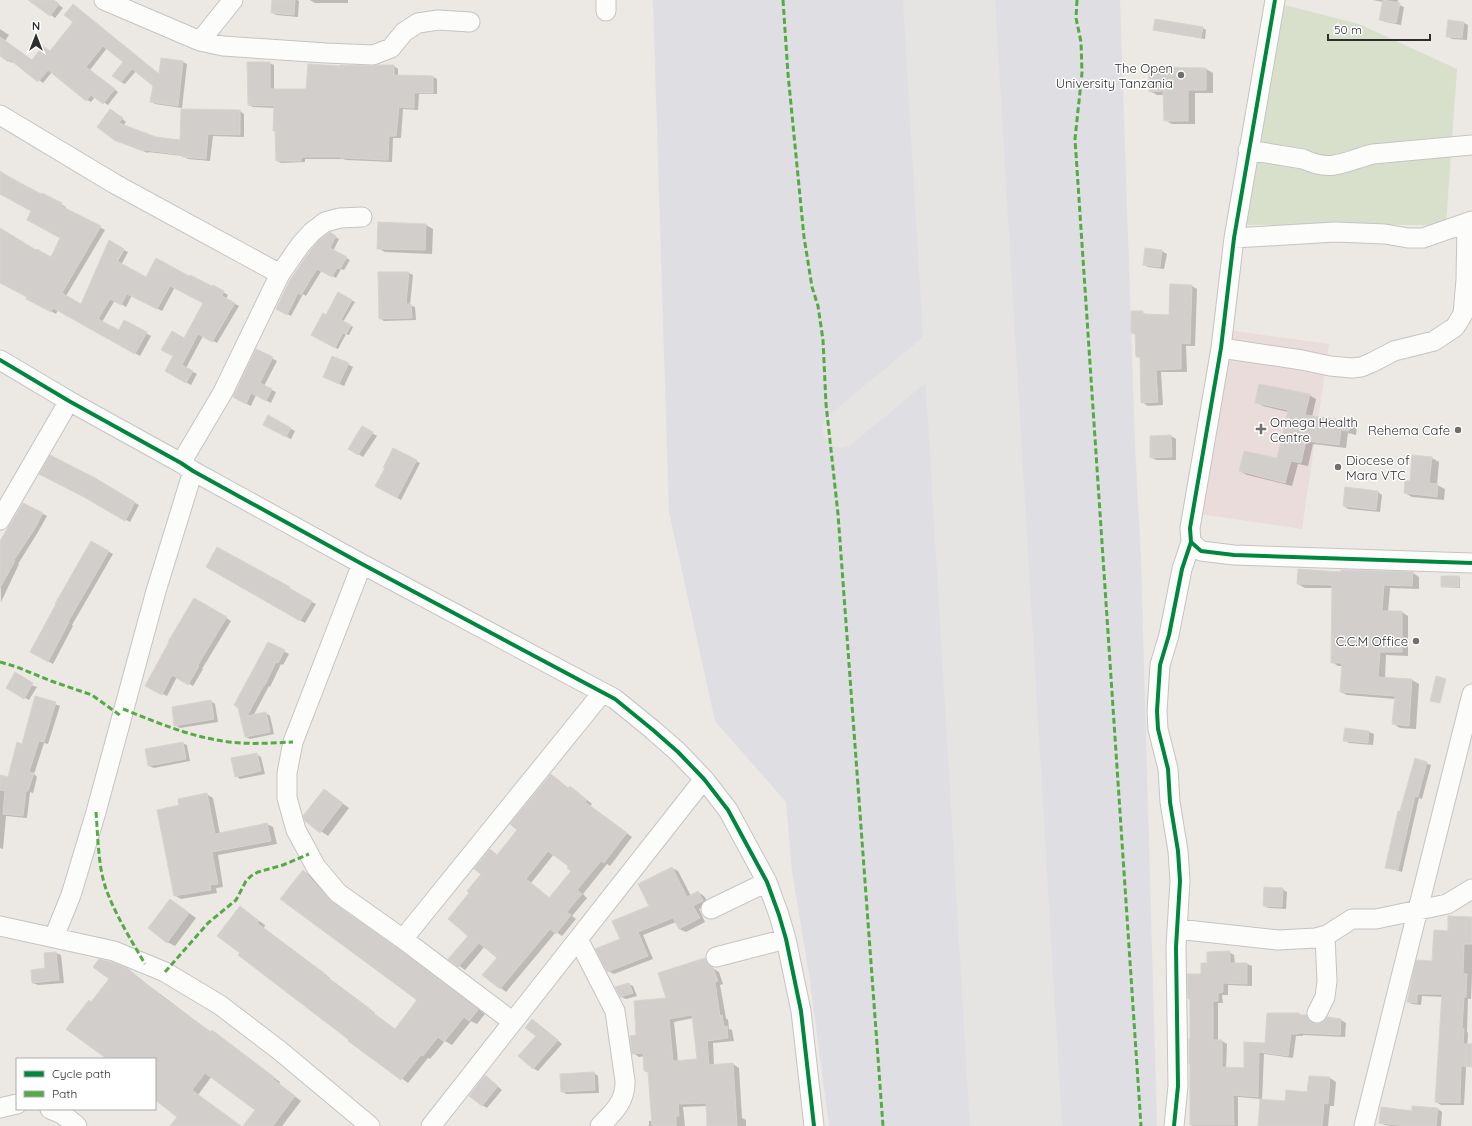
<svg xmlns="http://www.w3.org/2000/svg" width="1472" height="1126" font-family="Quicksand,sans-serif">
  <rect width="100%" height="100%" fill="#ece8e4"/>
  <path fill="#e9dcdb" d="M1220 329 1329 344 1302 529 1193 513Z"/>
  <path fill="#dfdee2" d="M653 0H1120L1135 444 1141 560 1157 1126H829L809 974 792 871 786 802 715 721 669 512Z"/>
  <path fill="#d8e0cc" d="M1269 1 1359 24 1457 69 1446 225H1232Z"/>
  <path fill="#0003" fill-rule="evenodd" d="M30 0H53L63 8 55 18Z
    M273 0H297L299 1 298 17 276 15 272 12Z
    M310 0H348V3H315Z
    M1373 0H1398L1397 4 1404 7 1401 25 1385 22 1380 19 1383 2Z
    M77 8 160 75 162 59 183 62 187 64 182 108 155 104 151 102 154 85 136 71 125 84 121 82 125 62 107 48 90 70 118 92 108 105 95 97 91 102 87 100 52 72 43 83 14 61 12 63 0 55V29L9 35 5 41 33 61 51 52 74 22Z
    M1464 23 1468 25 1467 40 1452 39 1447 36Z
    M1203 28 1206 30 1205 39 1158 31 1154 29Z
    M248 63H270L274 65V90H307L341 67 394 66 398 69V76L433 77 437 79V94H419L418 110 403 109 401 138H393L392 162 346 160 343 159H305V162L281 163 277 161 276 132 274 131 275 108 253 107 249 105Z
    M1206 69 1213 73V93H1195V124H1172L1165 120 1164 95H1157L1150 91Z
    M182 110 240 111 244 114V137L213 136 210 161 188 159 183 156 148 152V153L120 142 115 113 126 122 123 126 156 138 181 142Z
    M0 171 11 178V179L41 196 42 194 66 207 65 209 105 230 66 296 82 305 114 265 115 266 124 250 128 252 121 265 146 279 190 277 213 288V286L228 295 226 299 239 306 217 343 203 336 186 368 197 374 191 385 166 371 204 303 175 287 162 311 132 295 126 307 115 300 102 322 119 332 125 322 151 336 140 356 58 310 56 314 27 298 28 297 0 283V229L37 251 51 258 62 238 33 211 0 188Z
    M426 225 433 229 432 254 385 252 378 248Z
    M330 234 339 239 333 251 350 260 344 270 341 269 336 278 322 270 306 296 303 294 291 316 277 308Z
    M1146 249 1162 251 1167 254 1164 269 1148 267 1144 264Z
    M379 273H409L413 275 410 305 415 307 416 320 384 321 380 318Z
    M1192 286 1197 289 1195 346H1186L1187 372H1161L1163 405 1148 406 1142 402 1141 358 1137 357 1136 335 1132 333 1142 312 1148 316H1170Z
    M339 294 355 302 343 322 353 327 349 335 346 334 338 349 312 335 326 317Z
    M256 350 277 361 264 386 276 392 271 403 256 395 251 406 238 400Z
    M333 357 353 367 344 386 328 379Z
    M1309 395 1316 399 1312 417 1350 422 1357 426 1356 435 1348 433 1346 448 1313 444 1308 466 1298 464 1292 486 1247 475 1240 471 1278 459 1288 412 1263 406 1256 402Z
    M268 417 295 431 291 439 264 425Z
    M362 427 377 436 363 457 349 448Z
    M1171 436 1176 439V460H1156L1151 457V437Z
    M1432 458 1439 462 1437 485 1445 489 1444 500 1412 497 1405 493 1410 482Z
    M416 461 420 463 401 500 376 486Z
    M1378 492 1382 495 1380 512 1348 509 1344 506Z
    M117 493 139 505 130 522 88 498Z
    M24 504 47 516 38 532 18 564H19L1 602 0 546Z
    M91 542 113 554 72 625 73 626 53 664 31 652Z
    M217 548 294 591 293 592 316 604 305 623 207 567Z
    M1342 573H1413L1419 577V589L1390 588 1388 612H1402L1408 616V656L1386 655 1385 678 1412 680 1419 684 1416 729 1400 728 1394 724 1395 699 1347 695 1341 692 1342 666H1338L1332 662 1333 588H1305L1298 584Z
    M1459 577 1460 578V588L1442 587Z
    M195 599 231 621 202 669H203L193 686 177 677 167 696 151 688Z
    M269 643 289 654 283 665 281 664 270 687 269 686 253 716 266 713 270 716 274 734 250 739 246 737 239 707Z
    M13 679 37 687 29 700 8 688Z
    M36 697 60 706 48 744 44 743 34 774 37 777 33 793 30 792 27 818 6 816 3 849 0 848V776L9 778 22 745Z
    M211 701 215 704 218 722 180 728 175 725Z
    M1345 730 1369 732 1374 734 1373 745 1349 743 1344 740Z
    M182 743 187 745 190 761 154 768 149 766Z
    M256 754 261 757 265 774 240 779 236 776Z
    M1416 760 1431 765 1422 799 1419 798 1402 872 1386 867Z
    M557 779 569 789 576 791 592 804 590 806 632 837 610 866 607 864 583 894 587 898 572 916 576 919 562 936 556 932 506 992 484 975 498 958 485 946 465 970 450 959 470 936 471 893 482 874 490 850 498 855ZM554 854 570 866 573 871 550 898 531 883Z
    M206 794 213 798 220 834 267 824 273 827 277 844 218 855 223 887 216 888 217 893 181 899 174 895Z
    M331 795 349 808 328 836 306 821Z
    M672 868 678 871 691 896 698 892 704 896 709 904 699 909 705 922 686 932 679 929 676 922 643 935 653 959 614 974 608 971 621 940 650 907Z
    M303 871 310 875 339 907 404 953 485 1014 477 1024 471 1021 452 1045 445 1041 430 1059 428 1058 408 1083 351 1040 241 953 247 912 265 925 264 928 308 961 330 978V979L375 1013 374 1014 395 1030 419 1000Z
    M1282 889 1287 892 1286 909 1269 908 1264 906Z
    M171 900 196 918 175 946 167 942Z
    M1472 918V974L1471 999H1468L1467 1032 1468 1033 1464 1105H1441L1436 1102 1443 997 1422 996 1421 1005 1412 1004 1408 1002 1433 962 1449 932Z
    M1229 952 1234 955 1235 964H1247L1252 966V986L1228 985V995H1222L1223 1003H1218V1041H1222L1227 1044 1226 1069H1245V1043L1266 1044 1298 1014 1306 1016 1311 1019 1313 1023 1317 1025 1324 1023 1328 1018 1341 1020 1346 1023 1345 1037 1303 1035V1036H1296L1293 1058 1264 1054 1262 1100 1286 1102 1308 1093 1330 1078 1336 1082 1334 1106H1330L1328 1126H1259L1261 1099 1238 1097V1126H1192L1190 1093 1191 1000 1189 998 1208 964Z
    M56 953 61 955 64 983 38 985 33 983 46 969 45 954Z
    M705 959 711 963 714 969 719 972 723 984 720 985 726 1018 728 1020 729 1029 732 1030 734 1041 713 1043 714 1066 733 1064 739 1068 742 1118 746 1120V1126H708L707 1106 683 1107 685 1126H649V1121H652L649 1073 645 1071 644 1056 639 1057 633 1053 638 1036 667 999ZM693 1018 699 1060 678 1061 674 1022Z
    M127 969 212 1033 219 1036 280 1082 279 1084 301 1101 282 1126H244L257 1109 212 1076 198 1095 241 1126H180L179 1116 155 1095V1059H109L92 1003Z
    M629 984 633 986 637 996 626 999 621 997 616 987Z
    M537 1023 562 1044 538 1071 533 1068 537 1036Z
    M594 1073 598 1076 599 1093 566 1094 562 1091Z
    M485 1076 502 1090 487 1108 482 1105Z
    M1438 1109 1442 1112 1441 1126H1391L1385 1125 1380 1123 1413 1112Z"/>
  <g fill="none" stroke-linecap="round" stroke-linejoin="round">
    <path stroke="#e6e4e2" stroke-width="37" d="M841 429 968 324"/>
    <path stroke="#e6e4e2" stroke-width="92" d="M949 0 1016 1126"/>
  </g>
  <path fill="#d1cecb" stroke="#d7d4d0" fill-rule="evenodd" d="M28 0H54L59 4 50 16Z
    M272 0H295L294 15 271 13Z
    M1383 0 1400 3 1396 23 1379 20Z
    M73 4 159 74 161 58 183 61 178 106 150 102 153 86 132 69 121 82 112 76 123 62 103 46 86 67 115 89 103 104 91 95 86 101 48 70 38 82 9 59 8 62 0 56V37L32 60 43 46 50 51 73 22 64 15Z
    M1155 19 1203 27 1201 38 1153 30Z
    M1448 20 1464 22 1462 38 1446 37Z
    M247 62H270V89H306L308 64 340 66V65L373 66 379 65H394V75L433 76V93H414V108L399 107 396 136H389L388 160 341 158V157H301V161H276L275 131H273L274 106 248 105Z
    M1149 67 1206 68V90H1188V121H1164L1163 91 1149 92Z
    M110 109 123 118 119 123 156 137 180 140 181 109 240 110V135L208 134 206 159 182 157 183 155 144 150 143 151 114 140 97 127Z
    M0 172 41 194 42 193 62 203 61 206 101 226 62 293 81 304 109 240 124 249 117 261 146 277 156 258 189 276 190 275 212 286 213 285 224 291 222 296 235 303 212 342 198 334 182 365 193 371 186 383 165 371 173 356 161 350 172 331 184 338 203 303 170 286 157 309 127 294 121 305 110 299 98 319 119 330 124 320 147 332 135 354 53 308 51 312 26 299 27 297 0 283V228L36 250 37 249 51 257 60 238 27 220 31 211 0 194Z
    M378 222 426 224 425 250 377 249Z
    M330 232 336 236 330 248 347 257 340 269 337 268 332 277 317 269 301 295 298 293 287 315 276 309 290 280 310 251 319 240Z
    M1145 248 1162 250 1160 267 1143 265Z
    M378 272H409L406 304H411L412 318 379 319Z
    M1170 284 1192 285 1190 344 1181 343V369L1156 370 1158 402 1141 403 1140 357H1136L1135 333H1131V311H1143V314L1169 315Z
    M338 292 352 300 341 320 351 325 346 334 343 333 335 348 311 335 323 313 326 315Z
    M256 349 273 357 260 383 272 389 266 401 251 393 246 404 233 397Z
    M332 356 349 363 339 384 323 377Z
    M1259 384 1310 394 1305 415 1351 421 1349 431 1341 430 1339 445 1306 441 1301 463 1291 461 1285 483 1239 471 1244 451 1277 458 1288 410 1255 403Z
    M268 415 291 428 286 437 263 425Z
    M362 426 373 432 358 455 348 449Z
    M1171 435 1172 457 1150 458V436Z
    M393 448 417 460 397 498 375 486 385 468H383Z
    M50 455 95 478 135 502 125 521 82 496 39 474Z
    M1412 455 1432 457 1429 483 1438 484 1437 497 1404 493 1405 481H1410Z
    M1345 487 1378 491 1376 510 1343 506Z
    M23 503 43 513 34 530 14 560 15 561 0 588V541Z
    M91 541 109 551 68 622H69L48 662 30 652 56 604H55Z
    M217 547 290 587 289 588 312 601 300 621 206 567Z
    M1298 569 1341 572V570L1413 572 1412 586 1384 585 1382 611H1402V652H1380L1378 677 1412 679 1409 726 1392 724 1395 696 1340 692 1342 663H1331L1332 586 1331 585 1297 584Z
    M1441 576H1459V587H1441Z
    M194 598 227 617 198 665 199 666 188 685 172 675 162 695 145 686 169 642H168Z
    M268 642 285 650 278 663 276 662 265 685H264L247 716 266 712 270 732 245 737 238 708 234 705Z
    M15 672 33 683 24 699 6 688Z
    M1436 676 1446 679 1440 703 1430 701Z
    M35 696 56 702 44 742 39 741 29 772 34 773 28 791H26L23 816 3 814 5 791 0 790V775L8 777 17 742 22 744Z
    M211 700 214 719 174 726 172 707Z
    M1345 728 1369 731 1368 743 1343 741Z
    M183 742 186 759 148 766 145 749Z
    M257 753 261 771 235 777 231 758Z
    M1415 758 1427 762 1418 797 1415 796 1398 870 1385 868 1398 811H1400Z
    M551 774 568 788 570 786 587 800 585 802 627 833 604 863 601 861 577 890 582 894 567 912 571 915 556 934 550 929 500 989 482 975 497 958 479 943 458 967 448 959 468 936 448 919 469 893 467 891 481 874 474 869 490 849 497 855 517 830 510 824ZM548 851 568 866 567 868 571 871 549 898 526 879Z
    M324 789 343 803 320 833 305 821 303 816Z
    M207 793 215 834 267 823 271 841 212 852 218 884 210 885 211 890 174 896 157 810 179 805 178 799Z
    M672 867 687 897 698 891 703 901 693 906 700 918 679 929 673 918 638 932 648 956 607 972 595 949 620 939 612 921 649 906 638 884Z
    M303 870 332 902 397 948 478 1010 469 1021 464 1017 444 1042 438 1037 423 1056 421 1055 401 1080 348 1041 349 1040 238 955 240 953 217 936 240 906 259 921 257 923 301 956 324 973 323 974 369 1008 368 1009 395 1029 417 1000 280 899Z
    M1264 887 1283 888 1282 907 1263 906Z
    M170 899 189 913 167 943 148 928Z
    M1448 916 1472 917V944H1464L1463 974H1467L1466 997H1464L1462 1029H1464L1463 1044H1472V1067L1461 1066 1460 1103 1435 1102 1442 994H1417V1003L1407 1002 1416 960 1432 961 1434 930 1448 931Z
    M1230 951V963H1247V984L1223 983V992L1218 993V1001H1213V1040H1222V1067L1244 1068V1042L1265 1043 1267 1013H1299V1015H1307L1308 1019 1312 1023 1317 1024 1323 1022 1327 1017 1341 1019 1340 1035 1298 1033V1034H1291L1288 1056 1259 1052 1258 1097 1233 1095 1234 1125H1190V1064H1189V1039H1190V999H1188L1187 974H1201V963H1207V952Z
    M56 952 59 980 32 983 31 970 45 968 44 953Z
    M705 958 708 964 713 968 718 981 715 982 720 1016 722 1015 724 1027 727 1026 728 1038 707 1041 709 1065 733 1063 737 1126H707L706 1103 678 1104 679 1116H676V1126H652L648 1071H644L643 1053 632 1054 630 1036 636 1035 634 1001 666 998 658 973ZM692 1015 697 1059 673 1061 669 1019Z
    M99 959 111 962 127 968 165 999 211 1032 212 1030 274 1077 273 1079 295 1096 273 1126H243L255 1110 205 1073 192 1090 241 1126H170L177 1117 155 1100V1059H107L66 1029 89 1000 91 1002 109 979 93 967Z
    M629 983 633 993 620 997 615 987Z
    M532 1019 558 1040 533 1069 518 1056 536 1036 525 1028Z
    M594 1072 595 1090 561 1092 560 1074Z
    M485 1075 498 1086 482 1106 469 1096Z
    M1309 1076 1330 1077 1328 1104 1324 1103 1322 1126H1258L1260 1099 1285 1101 1286 1090 1307 1092Z
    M1412 1106 1438 1108 1436 1126H1407L1379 1123 1381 1107 1412 1111Z"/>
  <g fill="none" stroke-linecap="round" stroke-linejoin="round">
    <g stroke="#c5c4c5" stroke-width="21">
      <path id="minor" d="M104 0 200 41 223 46 326 53 373 55 391 48 404 32 418 23 438 20 470 22
        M606 0V11
        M1275 0 1234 238 1221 348 1190 528 1191 542 1201 551 1234 555 1472 563
        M200 41 233 0
        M0 115 115 184 280 274
        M1248 150 1303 159C1333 173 1345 161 1373 154L1472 145
        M1234 238 1335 232 1385 234 1408 238H1423L1472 221
        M1221 348 1302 360 1330 366 1352 368 1361 367 1371 363 1394 351 1434 341 1455 327 1463 314 1466 280 1467 223
        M0 360 69 401 181 463 193 471 362 564 615 699 653 730 678 752 704 779 728 810 767 882 779 915 786 939 801 1011 814 1126
        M181 463 223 392 280 274 301 244 312 232 325 222 340 218 362 217
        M0 520 69 401
        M362 564 293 742 287 773V798L296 830 316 867 338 893 403 939 513 1022
        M711 909 767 882
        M0 926 114 951 165 972 220 1005 279 1050 370 1126
        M1177 929 1278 940 1316 938 1327 935 1352 919H1376L1447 904 1472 889
        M54 937 71 895 96 812 156 591 193 471
        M403 939 602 693
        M578 939 615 1011 625 1081C626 1101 613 1113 600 1126
        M716 957 786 939
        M1317 1013 1325 997 1327 981 1325 936
        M0 1108 17 1104
        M50 1109 62 1114 77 1126
        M431 1126 704 779
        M1174 1126 1178 1086 1176 947 1180 881 1178 851 1170 802 1168 769 1158 729 1157 711 1160 665 1169 635 1182 569 1191 542
        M1364 1126C1400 982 1435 838 1472 694"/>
    </g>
    <use href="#minor" stroke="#fcfcfb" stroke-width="19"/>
    <path stroke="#54ab44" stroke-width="3" stroke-dasharray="6 3" stroke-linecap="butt" d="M783 0 788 74 804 237 812 287 818 306 823 340 826 404 838 514 883 1126
      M1077 0 1076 18 1081 42 1082 73 1075 139 1141 1126
      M0 662 17 667 51 681 92 695 121 716
      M123 709C156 722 188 736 223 741 246 745 270 743 293 742
      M96 812C98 837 98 866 106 889 116 916 131 940 145 964
      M165 972 208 923 236 900 246 881 251 876 258 872 283 865 309 854"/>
    <g stroke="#fff" stroke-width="6">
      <path id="cycleway" d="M1275 0 1234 238 1221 348 1190 528 1191 542 1201 551 1234 555 1472 563
        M0 360 69 401 181 463 193 471 362 564 615 699 653 730 678 752 704 779 728 810 767 882 779 915 786 939 801 1011 814 1126
        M1174 1126 1178 1086 1176 947 1180 881 1178 851 1170 802 1168 769 1158 729 1157 711 1160 665 1169 635 1182 569 1191 542"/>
    </g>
    <use href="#cycleway" stroke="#00873e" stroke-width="4"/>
  </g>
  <g fill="#706f6e" stroke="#fff" stroke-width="1.5">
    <circle cx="1181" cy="75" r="4"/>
    <path d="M1259 423h4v4h4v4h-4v4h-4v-4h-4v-4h4z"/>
    <circle cx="1458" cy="430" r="4"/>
    <circle cx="1338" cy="467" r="4"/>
    <circle cx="1416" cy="641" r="4"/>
  </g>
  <g text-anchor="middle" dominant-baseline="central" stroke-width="3" stroke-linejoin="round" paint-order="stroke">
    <g font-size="13" fill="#2e2e2e" stroke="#fff" text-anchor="end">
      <text x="1173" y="68">The Open<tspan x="1173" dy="15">University Tanzania</tspan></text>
      <text x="1270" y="422" text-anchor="start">Omega Health<tspan x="1270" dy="15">Centre</tspan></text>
      <text x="1450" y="430">Rehema Cafe</text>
      <text x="1346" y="460" text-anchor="start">Diocese of<tspan x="1346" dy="15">Mara VTC</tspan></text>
      <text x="1408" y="641">C.C.M Office</text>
    </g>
  </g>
  <rect x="16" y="1058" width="140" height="52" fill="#ffffff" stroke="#ababab"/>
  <rect x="24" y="1071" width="20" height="6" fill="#00873e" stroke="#ababab"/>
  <text x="52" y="1078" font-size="12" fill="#2e2e2e">Cycle path</text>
  <rect x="24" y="1091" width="20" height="6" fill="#54ab44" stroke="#ababab"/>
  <text x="52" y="1098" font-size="12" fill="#2e2e2e">Path</text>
  <g transform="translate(36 36)" stroke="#ffffff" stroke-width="3" paint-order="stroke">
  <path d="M0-3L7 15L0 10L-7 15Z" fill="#2e2e2e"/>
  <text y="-6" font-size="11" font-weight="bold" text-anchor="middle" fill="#2e2e2e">N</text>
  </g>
  <path d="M1328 34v6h102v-6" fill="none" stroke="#2e2e2e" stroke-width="2"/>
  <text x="1334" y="34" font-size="12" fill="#2e2e2e" stroke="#ffffff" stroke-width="3" paint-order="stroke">50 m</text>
</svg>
